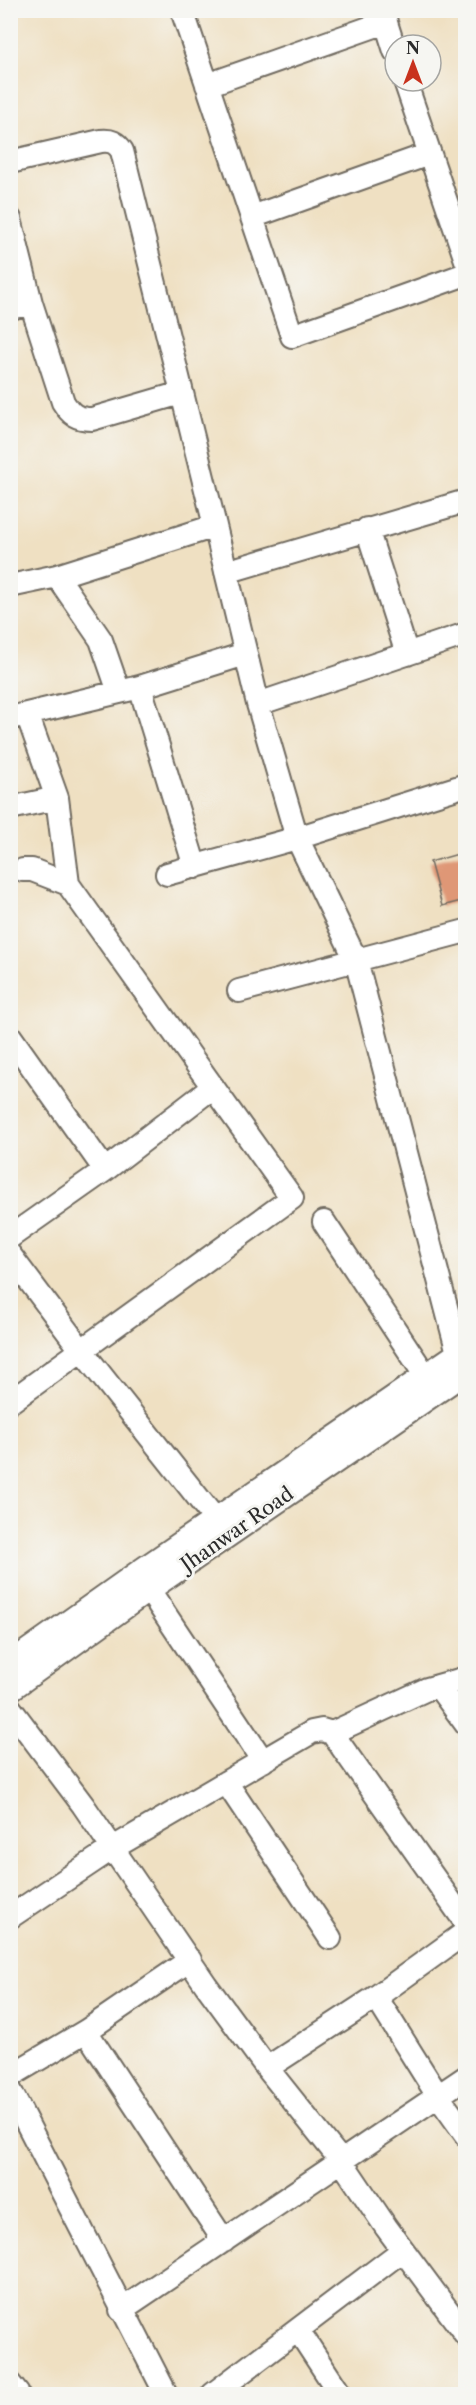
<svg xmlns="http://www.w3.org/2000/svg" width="476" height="2405" font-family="'Libre Caslon Text',serif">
  <rect width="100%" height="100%" fill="#f6f6f2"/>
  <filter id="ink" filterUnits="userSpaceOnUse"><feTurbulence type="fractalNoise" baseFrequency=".0167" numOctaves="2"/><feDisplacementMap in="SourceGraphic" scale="12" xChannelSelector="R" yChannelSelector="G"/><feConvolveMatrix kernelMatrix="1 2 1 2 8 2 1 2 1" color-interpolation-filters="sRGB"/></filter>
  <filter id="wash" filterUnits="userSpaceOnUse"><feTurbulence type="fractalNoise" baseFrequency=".008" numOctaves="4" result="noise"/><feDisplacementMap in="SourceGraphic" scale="24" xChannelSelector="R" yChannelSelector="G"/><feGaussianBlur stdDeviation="1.35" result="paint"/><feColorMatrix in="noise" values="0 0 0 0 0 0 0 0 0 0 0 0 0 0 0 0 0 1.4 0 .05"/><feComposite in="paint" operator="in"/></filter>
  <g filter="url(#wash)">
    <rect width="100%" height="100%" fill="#efe0c2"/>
    <g id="blocks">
      <path fill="#df9776" d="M465 852V900L442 906 430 862Z"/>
    </g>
  </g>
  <g filter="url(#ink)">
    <use href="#blocks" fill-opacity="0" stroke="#706a60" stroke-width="1.5"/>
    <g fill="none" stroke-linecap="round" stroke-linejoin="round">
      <g stroke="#706a60" stroke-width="26">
        <path id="minor" d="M182 10 292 336 466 274
          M382 10 395 51
          M405 81 466 260
          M207 85 386 22
          M10 162 101 141C111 140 116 142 122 151L215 526 57 576 10 586
          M252 217 429 154
          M10 219 31 303 63 402C71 415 77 419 92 419L181 393
          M10 308 31 303
          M215 526 258 704 466 634
          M367 529 407 654
          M226 572 466 501
          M57 576 101 640 119 692
          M140 687 195 867
          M258 704 297 838 356 960 458 1353
          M10 718 140 687 245 654
          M10 808 57 798
          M23 870H32L68 884 57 798 27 714
          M167 874 297 838 466 785
          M239 991 466 931
          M10 1036 105 1170 10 1237
          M105 1170 213 1087
          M324 1222 425 1375
          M10 1255 82 1351 215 1519
          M10 1402 292 1198 68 884
          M149 1590 263 1761
          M10 1663 137 1573 458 1353 466 1351
          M438 1686 466 1724
          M10 1690 149 1590 466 1372
          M10 1708 83 1805 206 1985 267 2068 342 2162 386 2227 466 2335
          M332 1733 427 1689 466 1678
          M226 1782 330 1938
          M10 1917 113 1848 312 1732 322 1730 332 1733 466 1923
          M466 1932 376 1997 438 2096 466 2135
          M86 2031 224 2241
          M267 2068 376 1997
          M10 2076 86 2031 190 1960
          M10 2090 166 2394
          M121 2310 466 2077
          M298 2330 340 2394
          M10 2384 18 2394
          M213 2394 403 2250"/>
      </g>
      <use href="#minor" stroke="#fff" stroke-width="22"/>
    </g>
  </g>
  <g text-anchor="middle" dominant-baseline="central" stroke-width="6" stroke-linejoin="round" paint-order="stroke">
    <g font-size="20" fill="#2b2b2b" stroke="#f6f6f2">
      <text transform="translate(237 1529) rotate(-35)">Jhanwar Road</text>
    </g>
  </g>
  <rect width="476" height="2405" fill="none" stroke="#f6f6f2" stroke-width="36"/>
  <g transform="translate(413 63)"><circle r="28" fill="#f6f6f2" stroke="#a5a5a2" stroke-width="1.5"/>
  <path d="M0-4.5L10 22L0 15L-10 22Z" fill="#c8321e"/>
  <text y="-9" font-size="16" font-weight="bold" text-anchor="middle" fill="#2b2b2b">N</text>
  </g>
</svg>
